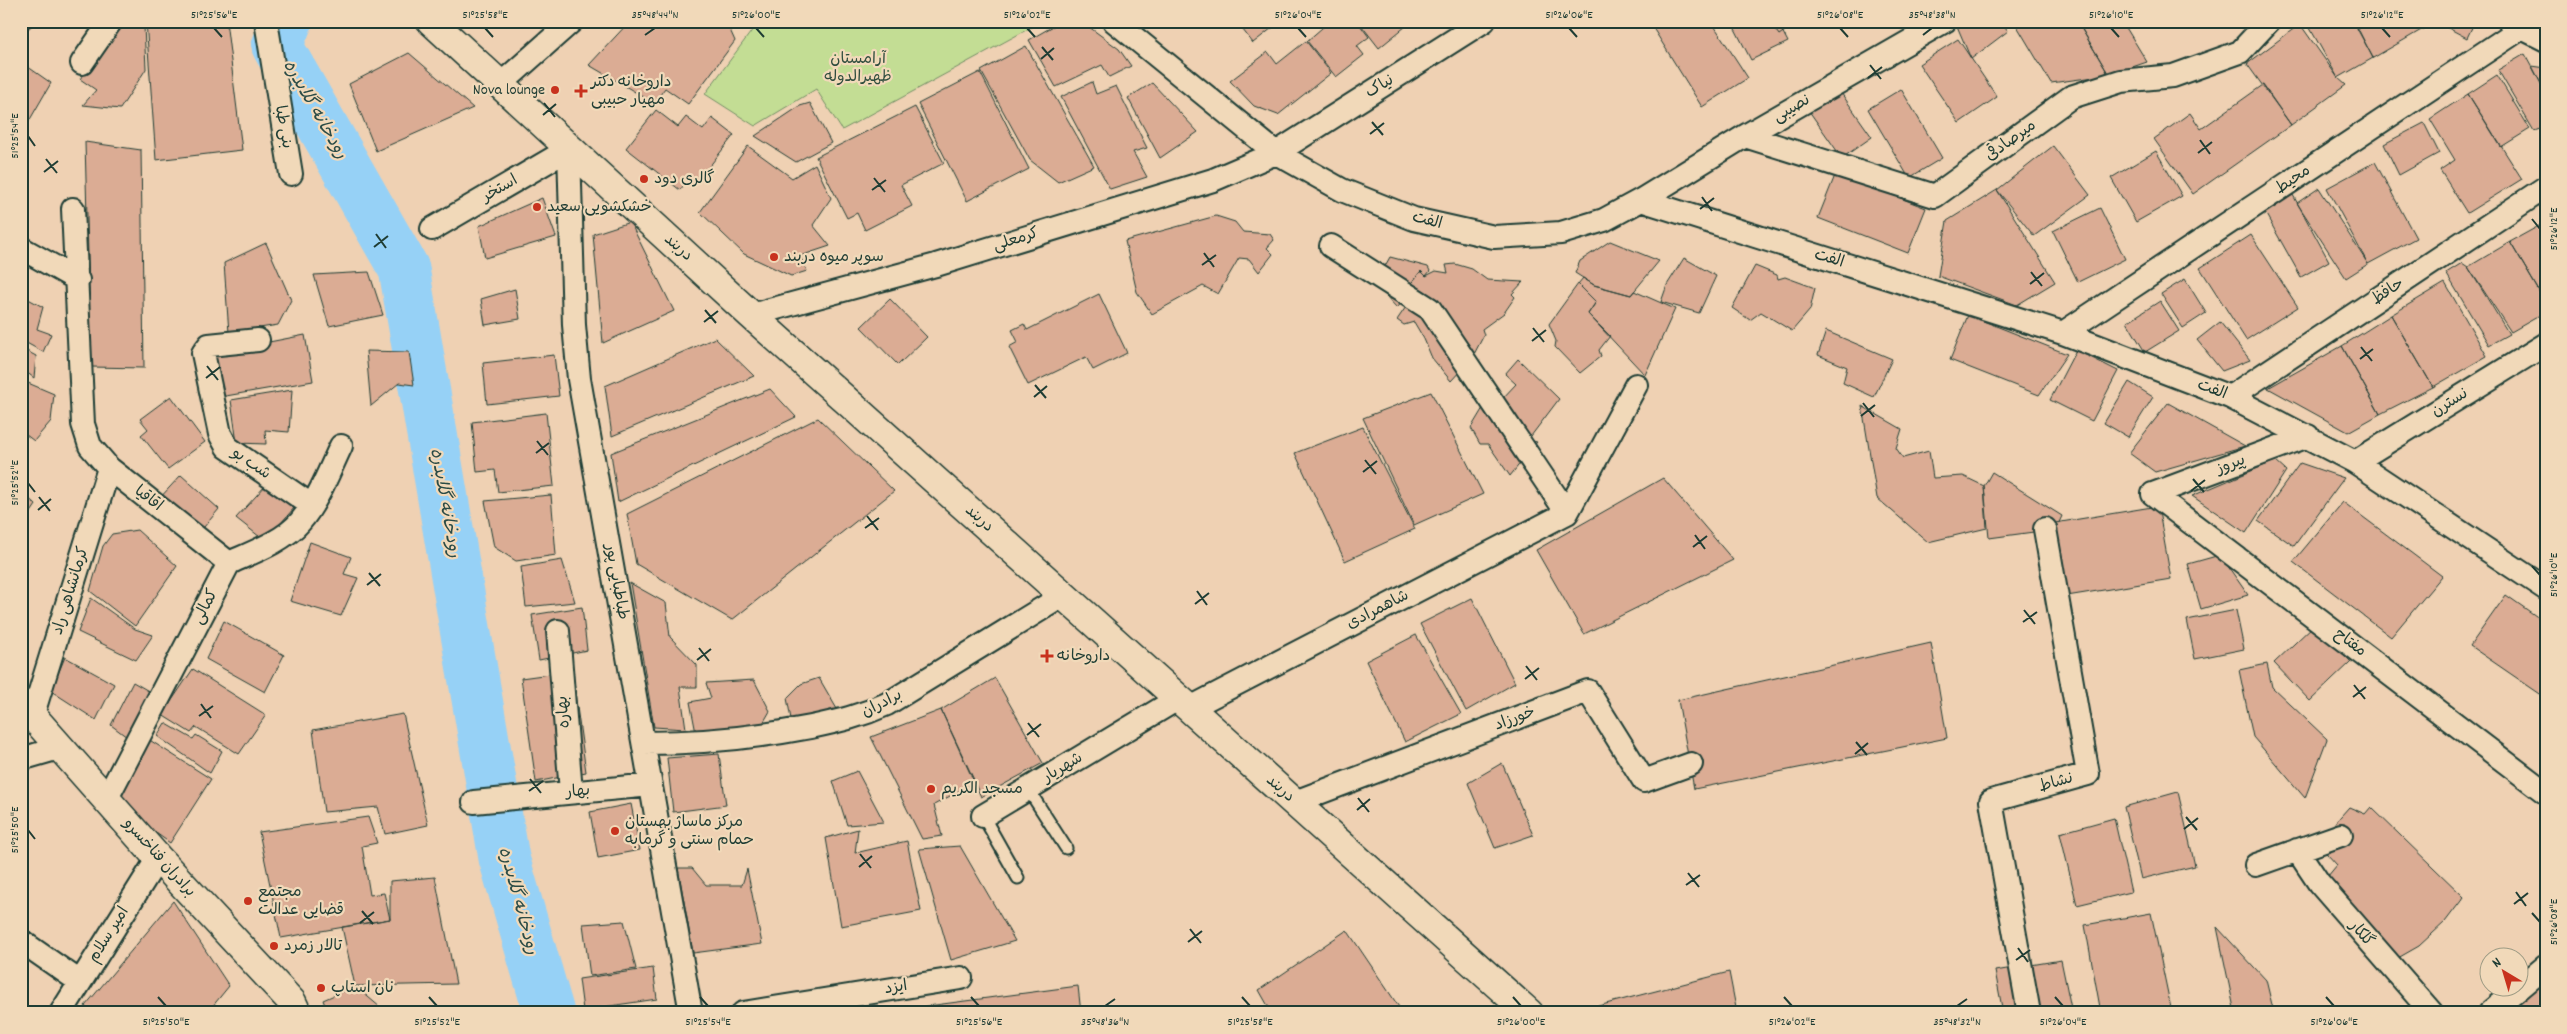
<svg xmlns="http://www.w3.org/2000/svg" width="2567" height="1034" font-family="Dekko,'Playpen Sans Arabic',sans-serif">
  <rect width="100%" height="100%" fill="#efd1b3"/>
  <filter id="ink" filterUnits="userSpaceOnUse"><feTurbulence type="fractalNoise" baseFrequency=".02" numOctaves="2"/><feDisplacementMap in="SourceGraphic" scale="10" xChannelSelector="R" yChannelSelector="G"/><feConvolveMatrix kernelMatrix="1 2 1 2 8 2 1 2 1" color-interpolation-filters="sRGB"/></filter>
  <g filter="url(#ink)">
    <path fill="#c3dd94" stroke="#718d64" d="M759 21H1043L842 130 816 89 755 126 705 94Z"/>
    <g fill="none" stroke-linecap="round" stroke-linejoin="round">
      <path stroke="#96d1f6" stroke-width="51" d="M287 21 277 46 404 269 504 858 549 1013"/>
    </g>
    <path fill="#dbac94" stroke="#1f3d34" d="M21 21H37L21 35Z
      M122 21H138L144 26 146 69 120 109 83 105 96 90 80 79Z
      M146 21H226L242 150 156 160Z
      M630 21H726L735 41 688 104 665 88 654 103 589 65Z
      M1062 21H1081L1119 49 1131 66 1109 77 1102 65 1056 87 1029 40Z
      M1164 21H1180L1172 28Z
      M1236 21H1281L1253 43Z
      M1330 21H1357L1369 37 1357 46 1364 55 1336 77 1307 41Z
      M1358 21H1411V22L1379 48Z
      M1664 21H1711L1748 78 1702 107 1653 28Z
      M1731 21H1777L1788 42 1751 60Z
      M1769 21H1799L1779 35Z
      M1968 21H2001L2008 31 1971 59 1957 26Z
      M2014 21H2077L2109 75 2051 83Z
      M2077 21H2122L2147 62 2109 75Z
      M2306 21H2353L2373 58 2338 78Z
      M2354 21H2418L2423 29 2373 58Z
      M2435 21H2475L2467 38Z
      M2300 24 2338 78 2346 85 2291 125 2247 64Z
      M1958 39 1997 97 1959 123 1919 64Z
      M1306 41 1331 73 1278 115 1254 106 1230 81 1268 52 1277 64Z
      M1026 46 1094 166 1058 182 1030 160 981 71Z
      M409 53 473 108 376 151 349 84Z
      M2525 54 2546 93V127L2534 131 2498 70Z
      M21 62 51 83 21 135Z
      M2532 66 2546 68V93Z
      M980 72 1029 169 967 201 918 104Z
      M2497 75 2530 129 2501 147 2468 94Z
      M1092 82 1096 94 1116 86 1147 148 1133 152 1147 177 1110 189 1061 97Z
      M1152 83 1198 132 1160 158 1128 98Z
      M2263 85 2291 125 2193 194 2154 139 2190 113 2201 129Z
      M1901 89 1942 158 1909 178 1868 109Z
      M1839 90 1872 137 1842 158 1809 111Z
      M2468 94 2522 179 2467 213 2440 170 2455 160 2430 119Z
      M810 103 831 143 796 162 755 136 800 106Z
      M915 107 944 163 901 185 912 206 865 230 857 213 847 218 816 157Z
      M656 110 678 127 686 117 703 130 712 118 734 135 694 186 687 181 680 190 626 148Z
      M2424 123 2439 153 2399 175 2384 144Z
      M85 142 141 150 144 368 91 367Z
      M748 146 792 178 815 164 831 198 813 225 830 246 800 256 807 271 791 276 744 254 700 212Z
      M2053 146 2090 195 2034 236 1997 190Z
      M2156 151 2182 196 2136 222 2111 178Z
      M2375 162 2416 238 2368 264 2327 188Z
      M1836 173 1926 208 1908 253 1818 218Z
      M2319 188 2368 264 2346 278 2297 203Z
      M1997 190 2055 282 2017 305 1938 276 1947 221Z
      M2293 195 2329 261 2301 277 2264 211Z
      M542 198 556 237 485 258 479 226Z
      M2100 208 2125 259 2078 282 2053 231Z
      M1216 216 1235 222 1243 232 1270 234 1274 240 1267 248 1273 254 1259 272 1249 259 1239 258 1218 294 1203 286 1152 314 1137 292 1125 241Z
      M630 222 674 311 603 343 593 234Z
      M2546 222V303L2510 242Z
      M2251 235 2298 307 2246 340 2200 268Z
      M1610 241 1659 261 1631 295 1594 285 1575 273 1580 261Z
      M2510 242 2546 303V312L2511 332 2468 267Z
      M266 243 291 300 278 325 229 333 224 263Z
      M1390 257 1428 267 1430 271 1426 276 1421 271 1404 292 1406 298 1397 308 1375 284Z
      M1684 258 1716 276 1699 313 1661 302 1667 285Z
      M2462 263 2468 267 2509 334 2489 345 2446 273Z
      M1455 264 1472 269 1487 280 1523 282 1512 294 1515 297 1504 313 1482 329 1484 335 1472 358 1451 381 1432 358 1424 339 1414 322 1404 325 1397 320 1412 298 1404 292 1421 271 1426 276 1436 271 1448 273 1446 265Z
      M1755 266 1777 275 1778 279 1785 277 1815 288 1810 310 1792 331 1761 312 1750 320 1732 308Z
      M369 272 383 315 329 326 314 275Z
      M1583 278 1594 285 1631 295 1634 291 1675 309 1645 375 1588 314 1596 302 1578 284Z
      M2185 279 2206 313 2183 328 2161 294Z
      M2445 283 2487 356 2433 387 2391 315Z
      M1578 284 1596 302 1588 314 1610 336 1599 350 1601 356 1580 373 1555 347 1556 341 1549 324Z
      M515 289 520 319 485 325 481 299Z
      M1099 294 1127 353 1093 370 1086 357 1028 385 1009 347 1018 342 1012 330 1024 324 1027 330Z
      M21 295 43 307 37 329 51 334 43 352 21 340Z
      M890 299 927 337 898 365 861 327Z
      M2160 301 2179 331 2145 352 2127 322Z
      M1968 315 2067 354 2039 395 1950 360Z
      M2391 315 2433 387 2380 414 2342 346Z
      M2220 322 2250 360 2222 371 2197 340Z
      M1826 331 1892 359 1874 397 1843 383 1847 367 1818 355Z
      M305 335 313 381 220 397 213 353Z
      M715 338 754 376 612 436 605 386Z
      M2342 346 2380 414 2348 432 2268 388Z
      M21 348 36 356 34 378 21 368Z
      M2076 350 2118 371 2092 421 2050 400Z
      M366 351 409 352 414 385 399 383 371 406Z
      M554 355 559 396 487 404 483 363Z
      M1518 359 1559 399 1528 440 1537 442 1510 476 1488 444H1480L1471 428 1492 393 1501 400 1516 384 1505 374Z
      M2129 382 2153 397 2128 437 2104 423Z
      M28 383 54 394 51 421 34 441 21 431V390Z
      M770 389 796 417 618 502 611 453Z
      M292 390 289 432 265 430 266 444 237 443 231 400Z
      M1431 392 1483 494 1414 525 1363 418Z
      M171 396 205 442 168 469 141 435 148 429 140 419Z
      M2168 403 2245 446 2155 472 2129 453Z
      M1862 406 1902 429 1896 448 1903 458 1929 451 1933 478 1963 476 1984 486 1987 528 1928 542 1877 498Z
      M546 413 554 486 498 492 495 470 477 472 472 422Z
      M818 418 894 491 732 620 636 564 627 514Z
      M1363 427 1415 529 1345 561 1295 453Z
      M2275 461 2286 471 2246 533 2192 496Z
      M2300 463 2344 478 2294 546 2258 521Z
      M1992 472 2062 516 2056 529 1989 538 1984 486Z
      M181 475 219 509 199 533 158 500Z
      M1663 478 1733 560 1584 634 1536 550Z
      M266 485 295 507 265 541 236 518Z
      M21 491 36 505 21 527Z
      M551 495 556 555 516 561 494 547 485 501Z
      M2343 502 2442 576 2391 637 2293 562Z
      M2158 506 2171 579 2067 596 2055 523Z
      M137 530 177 566 135 626 90 591 103 546 112 534Z
      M310 542 351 557 344 574 358 578 341 616 290 601Z
      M2220 555 2248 595 2201 609 2188 564Z
      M562 560 575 602 526 607 521 567Z
      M630 583 666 603 670 637 697 665V687H680L686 729 654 727Z
      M2506 595 2546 623V698L2470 646Z
      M91 598 135 629 153 635 136 660 78 632Z
      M1472 598 1515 683 1466 711 1420 624Z
      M582 607 587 650 539 660 532 615Z
      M2236 610 2244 649 2195 659 2187 620Z
      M224 621 284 655 265 692 206 659Z
      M2315 624 2351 662 2310 701 2274 663Z
      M1416 635 1461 714 1405 742 1366 661Z
      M1931 643 1947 738 1694 789 1678 700Z
      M65 657 114 684 96 720 51 691Z
      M2267 664 2272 687 2327 739 2305 798 2253 737 2239 670Z
      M193 669 266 715 239 754 196 727 191 733 162 715Z
      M572 671 586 772 536 782 521 678Z
      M819 678 841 716 791 719 787 698 801 684Z
      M995 678 1043 763 981 797 941 710Z
      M754 680 770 711 758 732 697 738 690 702 711 698 706 683Z
      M133 682 152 693 127 737 111 725Z
      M941 710 975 782 934 805 942 836 922 839 871 737Z
      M403 714 428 825 385 834 378 807 324 812 313 730Z
      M165 723 193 739 196 735 222 751 210 773 157 736Z
      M148 739 211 779 170 843 114 803Z
      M719 754 726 805 673 812 667 758Z
      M1502 763 1533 835 1495 848 1468 783Z
      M857 771 884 822 847 825 833 781Z
      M2178 792 2195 866 2141 879 2124 807Z
      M631 804 640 850 598 858 590 812Z
      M2349 807 2365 814 2371 807 2464 897 2445 922 2419 946 2391 962 2323 882 2337 865 2317 843Z
      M368 817 377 843 362 846 370 895 384 893 390 919 281 938 259 832Z
      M2114 818 2131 892 2077 905 2060 833Z
      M858 829 855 853 907 841 921 911 841 926 826 838Z
      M960 846 1015 941 951 960 919 849Z
      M678 868H692L706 885H742L747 869 762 944 693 953Z
      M435 877 456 984 355 986 342 927 390 919V881Z
      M173 901 229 986 207 1013H90L85 1006Z
      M2151 913 2172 1013H2101L2085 925Z
      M624 921 636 969 590 976 583 924Z
      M2217 927 2266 980 2274 1013H2249L2248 1010 2235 1013Z
      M1347 930 1403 1013H1272L1259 990Z
      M2061 960 2072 1013H2003L1995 971Z
      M653 968 657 999 583 1010 579 979Z
      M1729 972 1737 1013H1604L1598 1006Z
      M355 986 387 1013H328L323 1000Z
      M1078 986 1081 1013H875Z
      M2536 986 2546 987V1013H2507Z
      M536 1007 537 1013H507Z"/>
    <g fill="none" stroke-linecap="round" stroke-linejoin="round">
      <g stroke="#1f3d34" stroke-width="15">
        <path id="lane" d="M1028 789 1066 848
          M983 816 1018 878"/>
      </g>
      <g stroke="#1f3d34" stroke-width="26">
        <path id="street" d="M266 21 291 174
          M1114 21 1276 153 1342 190 1414 219 1494 237 1561 233 1604 220 1641 200 2063 333 2230 397 2355 462 2546 589
          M2510 22 2546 40
          M82 63 111 21
          M501 84 572 21
          M1745 136 1935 196 2071 97 2121 81 2173 76 2240 52 2269 21
          M1641 200 1745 136 1945 21
          M73 209 83 424 90 446 109 468 229 563
          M432 229 569 149 574 325 579 379 691 1013
          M21 248 78 280
          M751 315 936 265 1213 180 1276 153 1484 21
          M2063 333 2523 27 2527 21
          M258 340 209 345 203 353 220 434 227 447 311 505
          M2230 397 2546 187
          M2355 462 2546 344
          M2153 494 2546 793
          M2153 494 2308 436
          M1567 513 1636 385
          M558 631 571 792
          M1190 708 1567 513 1430 309 1331 246
          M33 714 109 468
          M644 743C703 743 754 738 811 727 839 721 861 716 887 704L1064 595
          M21 759 59 748
          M106 800 229 563C251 553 284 541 300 522 318 501 329 471 341 446
          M474 802 651 785
          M1295 802 1588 691 1644 781 1691 764
          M983 816 1179 698
          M2297 850 2319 883 2432 1013
          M2256 865 2341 835
          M21 941 80 982
          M61 1013 158 858
          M743 1013 961 978
          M2029 1013 1991 801 2088 774 2045 529
          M2490 1013 2546 966"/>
      </g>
      <g stroke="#1f3d34" stroke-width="31">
        <path id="secondary" d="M431 21 751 315 1529 1013
          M21 703 158 858 292 1002 297 1013"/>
      </g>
      <use href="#lane" stroke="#f1d9b9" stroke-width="11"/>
      <use href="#street" stroke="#f1d9b9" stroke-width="22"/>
      <use href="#secondary" stroke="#f1d9b9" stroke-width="28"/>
    </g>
  </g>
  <path fill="none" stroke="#1f3d34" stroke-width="2" d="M214 28 222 37M485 28 493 37M756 28 764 37M1027 28 1035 37M1298 28 1306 37M1569 28 1577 37M1840 28 1848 37M2111 28 2119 37M2382 28 2390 37M645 35 655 28M1923 35 1932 28M1042 47 1053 60M1041 59 1054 48M1870 65 1881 79M1868 78 1882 67M544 103 555 117M543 115 556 104M1372 122 1383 135M1370 134 1384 123M28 136 35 146M2200 140 2210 154M2198 153 2212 142M46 159 57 173M44 172 58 161M874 178 885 192M872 190 886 180M1702 197 1712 211M1700 209 1714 198M2532 219 2540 229M376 234 386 248M374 247 388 236M1204 253 1214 267M1202 265 1216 255M2031 272 2042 286M2030 284 2044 273M705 310 716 323M704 322 718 311M1533 328 1544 342M1532 341 1546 330M2361 347 2372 361M2360 359 2373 349M207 366 218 380M206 378 220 367M1035 385 1046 398M1034 397 1047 386M1863 403 1874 417M1861 416 1875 405M537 441 548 455M536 453 549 443M1365 460 1376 474M1363 472 1377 461M2193 479 2204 492M28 483 35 492M2191 491 2205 480M39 497 50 511M38 510 51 499M867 516 878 530M865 528 879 518M1695 535 1705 549M1693 547 1707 536M2532 566 2540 575M369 573 380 586M367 585 381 574M1197 591 1207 605M1195 604 1209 593M2024 610 2035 624M2023 622 2037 612M699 648 709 661M697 660 711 649M1526 666 1537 680M1525 679 1539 668M2354 685 2365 699M2353 697 2366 687M201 704 211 718M199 716 213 706M1028 723 1039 737M1027 735 1041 724M1856 742 1867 755M1855 754 1868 743M530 779 541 793M529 791 543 781M1358 798 1369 812M1357 810 1370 799M2186 817 2197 830M2184 829 2198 818M28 830 35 839M860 854 871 868M859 867 872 856M1688 873 1699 887M1686 885 1700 875M2516 892 2526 906M2514 904 2528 893M362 911 373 924M2532 913 2540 922M360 923 374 912M1190 929 1201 943M1188 942 1202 931M2018 948 2028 962M2016 960 2030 950M158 997 166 1006M429 997 437 1006M700 997 708 1006M971 997 979 1006M1242 997 1250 1006M1513 997 1521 1006M1784 997 1792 1006M2055 997 2063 1006M2326 997 2334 1006M1105 1006 1115 999M1957 1006 1967 999"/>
  <g fill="#c8321e" stroke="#f1d9b9" stroke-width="2">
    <circle cx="555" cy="90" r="5"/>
    <path d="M578.5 83.5h5v5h5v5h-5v5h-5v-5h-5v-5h5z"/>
    <circle cx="644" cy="179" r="5"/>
    <circle cx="537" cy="207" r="5"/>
    <circle cx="774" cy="257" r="5"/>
    <path d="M1044.5 648.5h5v5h5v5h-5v5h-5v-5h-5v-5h5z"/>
    <circle cx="931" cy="789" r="5"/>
    <circle cx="615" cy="831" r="5"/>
    <circle cx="248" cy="901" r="5"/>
    <circle cx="274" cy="946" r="5"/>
    <circle cx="321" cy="988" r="5"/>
  </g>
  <g text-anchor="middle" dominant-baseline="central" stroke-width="4.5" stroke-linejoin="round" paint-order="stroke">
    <g font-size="16" fill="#2f4d3e" stroke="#f1d9b9">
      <text x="858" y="59">آرامستان<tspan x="858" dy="18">ظهیرالدوله</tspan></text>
    </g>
    <g font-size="16" fill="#1f3d34" stroke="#f1d9b9" text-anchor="start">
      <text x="591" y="82">داروخانه دکتر<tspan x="591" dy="18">مهیار حبیبی</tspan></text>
      <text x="545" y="90" text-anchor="end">Nova lounge</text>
      <text x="654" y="179">گالری دود</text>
      <text x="547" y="207">خشکشویی سعید</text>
      <text x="784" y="257">سوپر میوه دربند</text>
      <text x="1057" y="656">داروخانه</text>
      <text x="941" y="789">مسجد الکریم</text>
      <text x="625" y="822">مرکز ماساژ بهستان<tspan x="625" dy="18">حمام سنتی و گرمابه</tspan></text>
      <text x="258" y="892">مجتمع<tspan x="258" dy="18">قضایی عدالت</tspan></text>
      <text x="284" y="946">تالار زمرد</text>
      <text x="331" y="988">نان استاپ</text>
    </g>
    <g font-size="16" fill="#1f3d34" stroke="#f1d9b9">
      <text transform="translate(1380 87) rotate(-32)">نیاک</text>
      <text transform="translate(1792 109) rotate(-30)">نصیبی</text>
      <text transform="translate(283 127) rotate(80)">بنی طبا</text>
      <text transform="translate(2011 141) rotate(-36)">میرصادقی</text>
      <text transform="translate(2293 180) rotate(-34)">محیط</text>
      <text transform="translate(500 189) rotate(-30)">استخر</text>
      <text transform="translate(1427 221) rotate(15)">الفت</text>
      <text transform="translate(1016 240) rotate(-17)">کرمعلی</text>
      <text transform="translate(678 248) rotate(42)">دربند</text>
      <text transform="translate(1829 259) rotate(17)">الفت</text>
      <text transform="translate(2388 292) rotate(-34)">حافظ</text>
      <text transform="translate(2212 390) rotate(21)">الفت</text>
      <text transform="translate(2450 403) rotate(-32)">نسترن</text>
      <text transform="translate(251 464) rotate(35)">شب بو</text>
      <text transform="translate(2231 465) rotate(-21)">پیروز</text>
      <text transform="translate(148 499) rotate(38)">اقاقیا</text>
      <text transform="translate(979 519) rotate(42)">دربند</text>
      <text transform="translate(616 582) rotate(80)">طباطبایی پور</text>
      <text transform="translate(71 591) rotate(-73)">کرمانشاهی راد</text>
      <text transform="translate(206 607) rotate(-63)">کمالی</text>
      <text transform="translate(1378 610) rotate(-27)">شاهمرادی</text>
      <text transform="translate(2350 643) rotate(37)">مفتاح</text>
      <text transform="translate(882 704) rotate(-27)">برادران</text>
      <text transform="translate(564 712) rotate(-94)">بهاره</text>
      <text transform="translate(1515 719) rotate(-21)">خورزاد</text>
      <text transform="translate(1063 768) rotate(-31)">شهریار</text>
      <text transform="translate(2056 783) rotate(-16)">نشاط</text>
      <text transform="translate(1280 789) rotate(42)">دربند</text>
      <text transform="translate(578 792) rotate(-5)">بهار</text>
      <text transform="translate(159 858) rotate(48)">برادران فناخسرو</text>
      <text transform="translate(2361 934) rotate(50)">گلکار</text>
      <text transform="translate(109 935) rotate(-58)">امیر سلام</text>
      <text transform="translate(896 988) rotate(-9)">ایزد</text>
    </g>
    <g font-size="18" font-style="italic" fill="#2b4c47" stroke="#f1d9b9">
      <text transform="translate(314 110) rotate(60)">رودخانه گلابدره</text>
      <text transform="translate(444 503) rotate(80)">رودخانه گلابدره</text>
      <text transform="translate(517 901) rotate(75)">رودخانه گلابدره</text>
    </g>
  </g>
  <rect width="2567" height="1034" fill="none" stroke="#f1d9b9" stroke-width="55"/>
  <g transform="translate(2504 972) rotate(322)"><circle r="24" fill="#f1d9b9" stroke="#9d9b84"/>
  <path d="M0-4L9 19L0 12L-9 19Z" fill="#c8321e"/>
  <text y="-8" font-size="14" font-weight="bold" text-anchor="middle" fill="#1f3d34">N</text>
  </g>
  <rect x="28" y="28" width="2512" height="978" fill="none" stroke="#1f3d34" stroke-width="2"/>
  <g font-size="12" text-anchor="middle" fill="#1f3d34">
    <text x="214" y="18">51°25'56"E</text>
    <text x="485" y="18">51°25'58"E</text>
    <text x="655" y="18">35°48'44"N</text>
    <text x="756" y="18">51°26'00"E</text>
    <text x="1027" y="18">51°26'02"E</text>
    <text x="1298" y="18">51°26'04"E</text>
    <text x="1569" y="18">51°26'06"E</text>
    <text x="1840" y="18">51°26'08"E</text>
    <text x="1932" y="18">35°48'38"N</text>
    <text x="2111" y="18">51°26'10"E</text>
    <text x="2382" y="18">51°26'12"E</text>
    <text transform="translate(14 136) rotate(-90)" y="4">51°25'54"E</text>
    <text transform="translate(2553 229) rotate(-90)" y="4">51°26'12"E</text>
    <text transform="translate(14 483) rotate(-90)" y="4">51°25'52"E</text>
    <text transform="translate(2553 575) rotate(-90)" y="4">51°26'10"E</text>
    <text transform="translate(14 830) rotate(-90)" y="4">51°25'50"E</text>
    <text transform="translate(2553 922) rotate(-90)" y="4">51°26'08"E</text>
    <text x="166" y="1025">51°25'50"E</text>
    <text x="437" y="1025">51°25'52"E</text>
    <text x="708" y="1025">51°25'54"E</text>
    <text x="979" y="1025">51°25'56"E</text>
    <text x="1105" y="1025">35°48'36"N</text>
    <text x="1250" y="1025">51°25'58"E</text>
    <text x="1521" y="1025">51°26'00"E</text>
    <text x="1792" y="1025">51°26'02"E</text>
    <text x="1957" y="1025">35°48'32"N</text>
    <text x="2063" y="1025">51°26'04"E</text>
    <text x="2334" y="1025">51°26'06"E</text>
  </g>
</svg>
